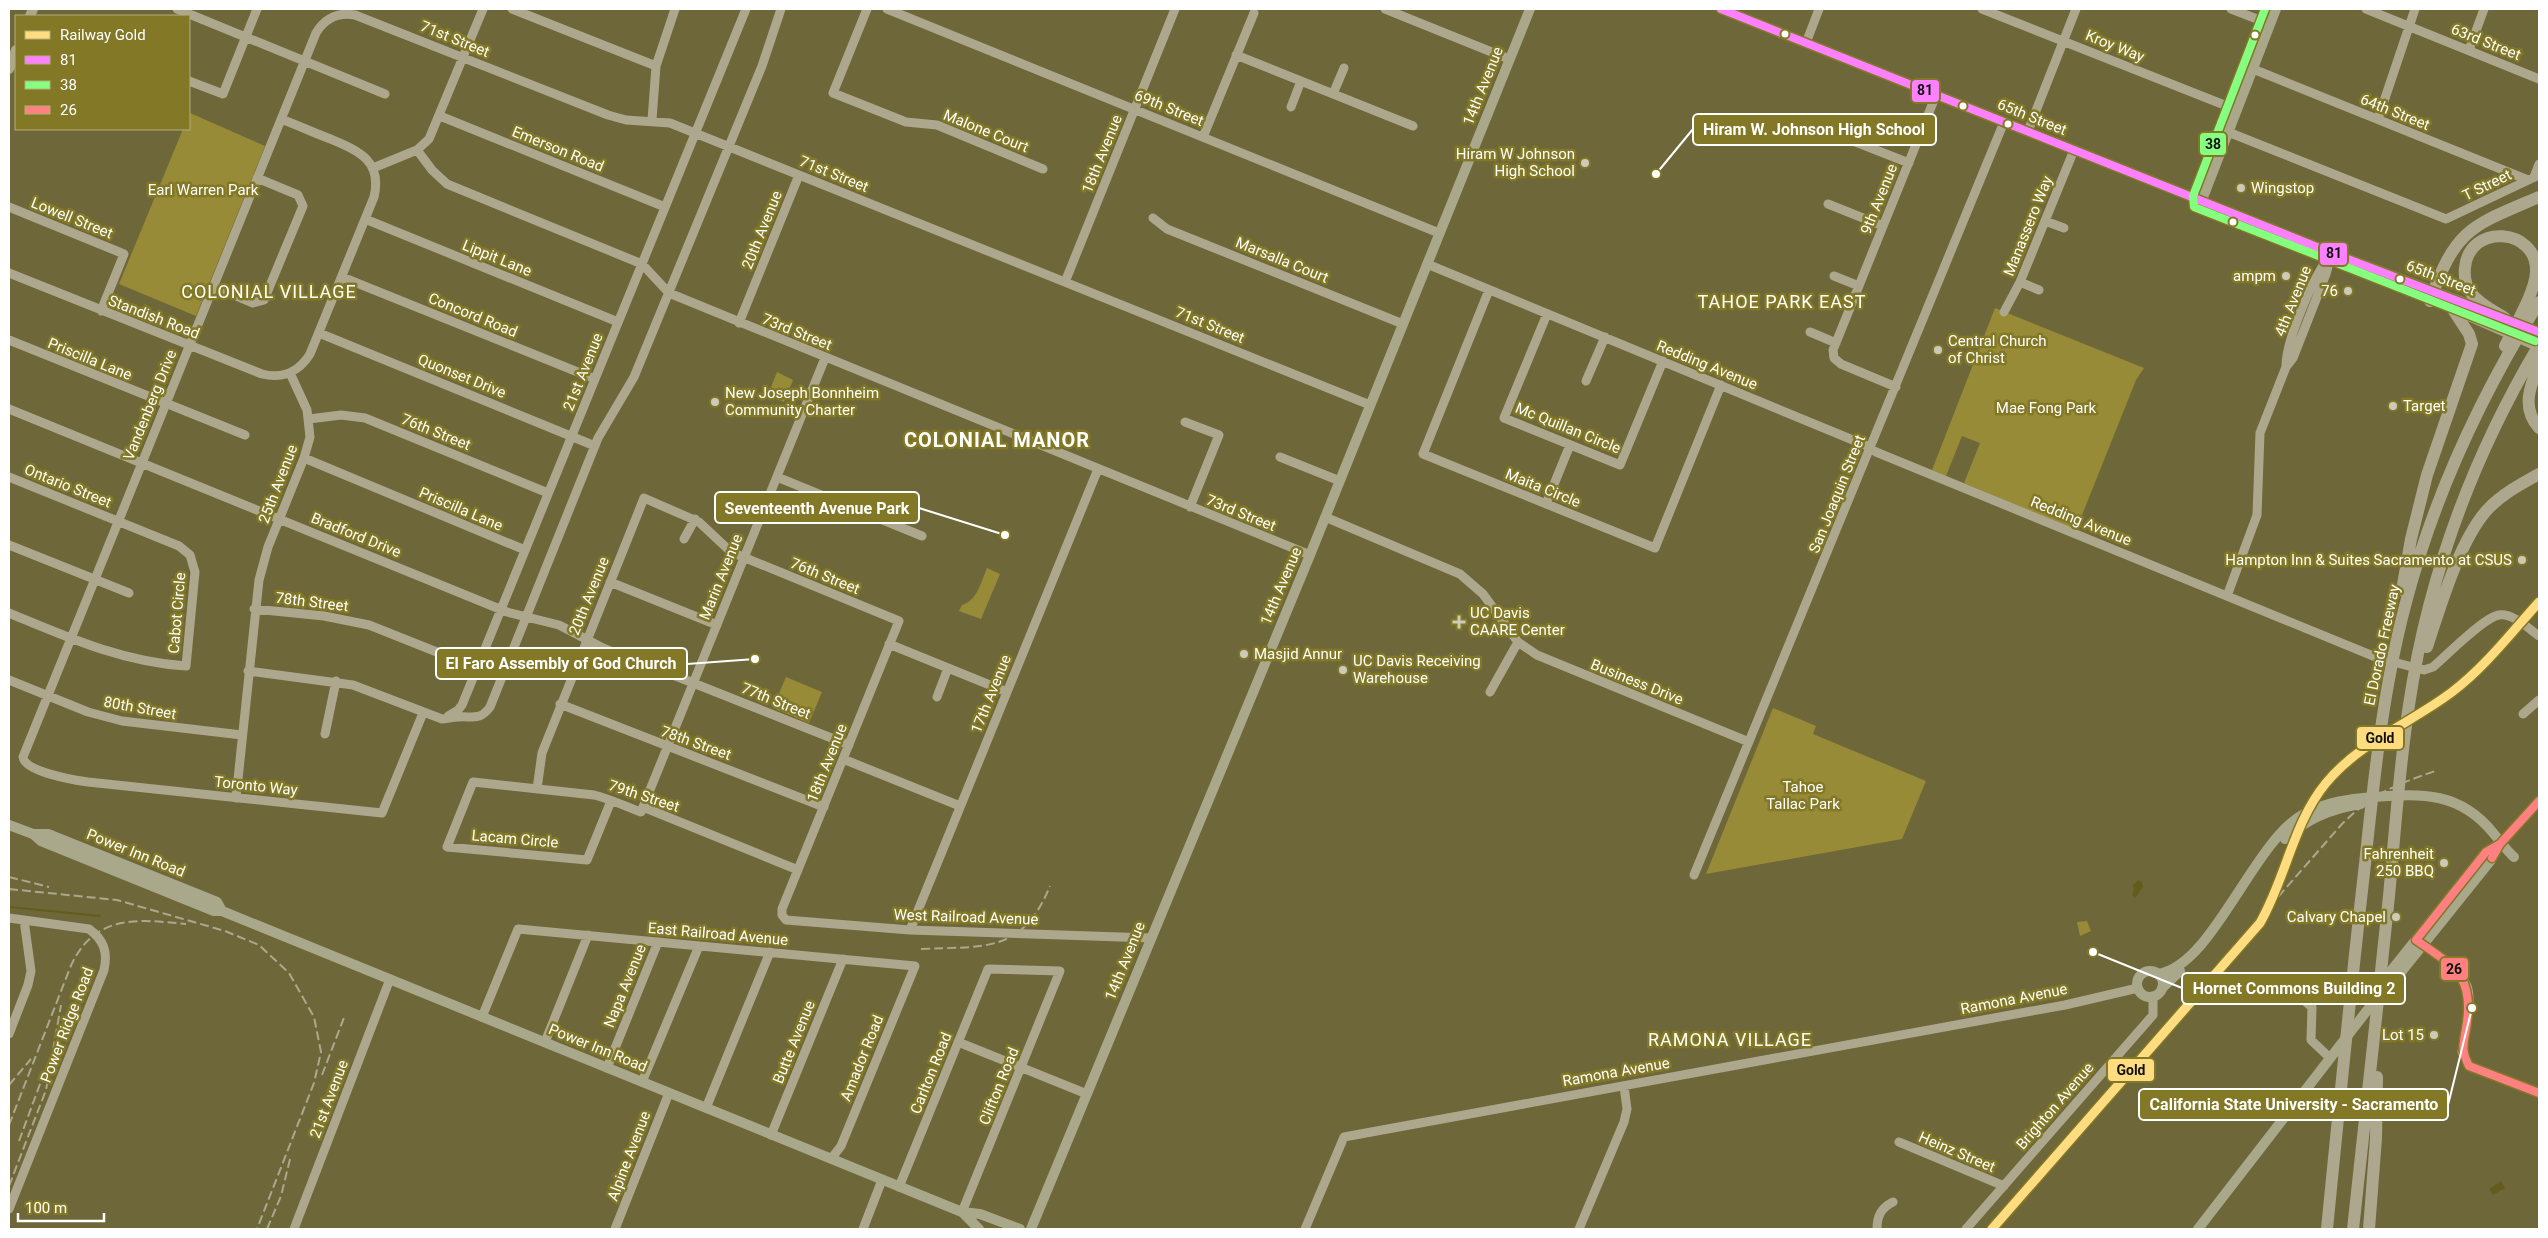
<svg xmlns="http://www.w3.org/2000/svg" width="2548" height="1238" font-family="Roboto,sans-serif">
  <rect width="100%" height="100%" fill="#6d673a"/>
  <path fill="#978b37" d="M190 113 265 146 196 316 119 284 183 129H189Z
    M1995 308 2144 368 2136 380 2076 530 1964 483 1980 443 1962 436 1946 476 1932 470Z
    M777 372 793 380 784 402 768 395Z
    M987 568 1000 574 981 619 959 611 962 605C977 601 981 582 987 568Z
    M786 677 822 692 809 723 773 708Z
    M1773 708 1816 726 1813 734 1926 781 1902 839 1706 874Z
    M2087 921 2091 931 2080 936 2077 922Z"/>
  <path fill="#645c1d" d="M2138 880 2142 882 2143 887 2135 898 2132 895 2134 890 2133 885Z
    M2501 1181 2505 1188 2493 1195 2489 1189Z"/>
  <g fill="none" stroke-linecap="round" stroke-linejoin="round">
    <path stroke="#645c1d" stroke-width="2" d="M9 907 100 916"/>
    <path stroke="#ada88d" stroke-width="9" d="M177 9 385 94
      M512 9 656 66
      M867 9 833 93 906 122 937 125 1043 169
      M887 9 1439 233
      M1385 9 1509 59
      M1982 9 2237 110
      M2231 9 2270 24
      M2366 9 2539 79
      M1806 43 1819 9
      M2469 50 2484 9
      M1236 55 1413 126
      M2253 69 2528 180
      M189 81 223 94 257 9
      M1333 94 1344 68
      M1291 107 1301 81
      M440 116 665 207
      M2378 119 2415 9
      M652 120 656 66 675 9
      M2028 131 2076 9
      M2228 132 2446 219 2539 175
      M1203 137 1254 13
      M1853 141 1909 163
      M417 150 432 170 447 184 642 264 669 293 1310 555
      M373 168 417 150 429 139 483 9
      M2534 177 2539 164
      M1828 204 1883 226
      M9 207 124 254 101 311
      M1153 218 1167 229 1403 324
      M365 219 618 322
      M2045 221 2064 228
      M1427 264 1865 445 1876 452 2378 658 2424 670 2433 667C2446 656 2484 617 2499 615 2513 613 2529 629 2539 636
      M9 273 262 374C282 379 299 372 310 354L374 197C383 159 356 150 328 138 312 132 297 125 281 119
      M1834 276 1859 286
      M342 277 595 379
      M1065 282 1175 9
      M2020 282 2039 290
      M213 286 253 303 264 300 303 206 298 195 257 178
      M1489 290 1423 454 1655 548 1721 385
      M2004 312 2020 282 2074 150
      M1547 314 1504 418 1620 465 1663 361
      M739 323 799 175
      M1810 332 1836 343
      M319 333 595 446
      M9 340 245 435
      M2286 367C2285 343 2313 277 2329 257
      M1586 381 1605 337
      M1896 387 1841 364 1834 358 1833 350 1936 95
      M9 409 507 612 559 625 603 648 648 667 678 677 849 745
      M309 419 341 415 365 418 548 493
      M1185 422 1219 435 1190 507
      M1280 457 1340 481
      M304 458 525 550
      M9 477 179 546 190 555 195 572 186 666C122 662 67 637 9 613
      M777 477 922 536
      M1546 504 1570 445
      M1325 517 1460 574 1483 594 1518 642 1537 655 1749 742
      M684 539 695 519
      M9 545 129 593
      M610 582 717 625
      M2227 596 2257 515 2260 433 2286 367 2293 358 2326 274 2332 253
      M254 609 324 616 369 625 477 668
      M889 644 1007 692
      M248 671 353 685 442 719C447 719 452 717 458 717 472 716 480 721 490 707L598 438 634 377 762 66 781 9
      M9 680 88 712 122 721 242 735
      M1490 692 1518 642
      M937 697 948 668
      M560 704 824 807
      M423 713 382 813 88 782C74 780 25 772 23 757L316 33C325 18 338 12 355 15L608 115 626 120 670 123 1370 405
      M2523 714 2539 700
      M448 716 458 710 462 705 746 9
      M325 734 336 681
      M843 759 960 806
      M537 789 542 753 644 498 699 522 731 552 899 621 782 909V915L786 920 910 930 1151 938
      M236 798 259 580 268 547 304 458 310 437 307 410 290 373
      M611 801 587 860 447 847 473 782 594 795C610 799 625 806 641 812L825 358
      M643 807 798 870
      M1694 875 2004 122
      M9 918 89 929C104 940 108 952 104 970L9 1209
      M910 930 1098 469
      M2418 941C2433 952 2459 968 2467 986 2473 1001 2464 1035 2462 1052L2469 1066 2539 1093
      M2292 991 2312 1007 2311 1040 2330 1058
      M482 1017 518 929 915 966 841 1146 831 1159
      M9 1034 28 985 31 971 24 920
      M545 1042 588 935
      M958 1042 1087 1094
      M607 1068 658 942
      M642 1082 699 946
      M706 1108 770 952
      M771 1135 843 959
      M1899 1142 2004 1186
      M899 1187 988 969 1060 971 962 1212
      M294 1229 390 979
      M615 1229 669 1093
      M863 1229 882 1180
      M1305 1229 1344 1137 2065 1005 2138 988
      M1579 1229 1624 1122 1627 1109 1624 1086
      M1877 1229C1877 1216 1881 1208 1893 1202
      M1966 1229 2153 1015V996"/>
    <path stroke="#aaa88b" stroke-width="10" d="M1721 9 2332 253 2489 312
      M30 16 33 9
      M9 69 16 50
      M2202 200 2276 9
      M2373 274 2539 347
      M2519 324 2539 332
      M9 825 33 834 41 841 214 911H222L962 1212 980 1214 1020 1229
      M33 834H48L217 902 222 911
      M2285 839C2306 819 2333 808 2361 804
      M2137 984a13 13 0 1 1 26 0a13 13 0 1 1-26 0Z
      M2158 974C2213 966 2253 841 2304 814 2327 802 2348 799 2374 797 2422 793 2461 792 2494 834 2501 842 2506 850 2514 857
      M2386 986V977L2477 863 2486 852 2499 844
      M2162 988 2180 971
      M962 1212 979 1229
      M1031 1229 1310 555 1530 9
      M2198 1229 2386 986 2393 982 2491 860 2500 844 2539 801"/>
    <path stroke="#ada88d" stroke-width="12" d="M2430 301C2456 228 2471 226 2539 197
      M2505 318C2494 311 2479 304 2471 293 2466 286 2464 277 2465 268 2469 222 2538 228 2536 272 2535 293 2514 327 2505 346
      M2539 364C2530 386 2521 408 2539 428
      M2402 590 2411 539 2427 475 2472 344 2469 334 2454 311
      M2427 647C2440 607 2460 539 2488 509 2502 494 2521 484 2539 474
      M2327 1229C2339 1107 2351 986 2365 864 2374 778 2383 690 2405 606 2433 498 2480 397 2539 302
      M2353 1229C2366 1118 2377 1007 2389 896 2395 832 2399 768 2409 705 2428 577 2473 456 2539 345
      M2369 1229 2376 1138 2377 1077"/>
    <path stroke="#ada88d" stroke-width="2" stroke-dasharray="9 4" stroke-linecap="butt" d="M9 877 49 887
      M9 889 117 900 225 931 259 945 289 973 314 1017 321 1052 314 1083 257 1229
      M921 949C985 946 1022 954 1050 886
      M322 1075 345 1015
      M9 1085 31 1059
      M9 1125 70 968C93 914 137 919 186 924
      M19 1141 43 1076
      M9 1186 46 1090 61 1005
      M267 1229 281 1196 291 1155
      M1987 1229 2342 824C2375 792 2395 785 2438 770"/>
    <g stroke="#827825" stroke-width="11">
      <path id="bus-1" d="M1721 9 2332 253 2539 332"/>
    </g>
    <g stroke="#827825" stroke-width="11">
      <path id="bus-2" d="M2265 9 2193 196 2194 207 2535 341"/>
    </g>
    <g stroke="#827825" stroke-width="11">
      <path id="bus-3" d="M2500 844 2486 852 2416 940C2456 968 2475 976 2466 1029 2463 1046 2461 1050 2469 1066L2539 1093
        M2492 858 2500 844 2539 801"/>
    </g>
    <use href="#bus-1" stroke="#fd80ff" stroke-width="8"/>
    <use href="#bus-2" stroke="#86ff80" stroke-width="8"/>
    <use href="#bus-3" stroke="#ff8080" stroke-width="8"/>
    <g stroke="#827825" stroke-width="12">
      <path id="rail-1" d="M1992 1229 2260 923C2286 878 2293 823 2326 783 2360 742 2411 723 2452 692 2485 667 2511 633 2539 602"/>
    </g>
    <use href="#rail-1" stroke="#ffdc80" stroke-width="9"/>
  </g>
  <g fill="#fff" stroke="#827825" stroke-width="2">
    <circle cx="1785" cy="34" r="4.5"/>
    <circle cx="2255" cy="35" r="4.5"/>
    <circle cx="1963" cy="106" r="4.5"/>
    <circle cx="2008" cy="124" r="4.5"/>
    <circle cx="2233" cy="222" r="4.5"/>
    <circle cx="2400" cy="279" r="4.5"/>
  </g>
  <g fill="#cccaba" stroke="#827825" stroke-width="2">
    <circle cx="1585" cy="163" r="5"/>
    <circle cx="2241" cy="188" r="5"/>
    <circle cx="2286" cy="276" r="5"/>
    <circle cx="2348" cy="291" r="5"/>
    <circle cx="1938" cy="350" r="5"/>
    <circle cx="715" cy="402" r="5"/>
    <circle cx="2393" cy="406" r="5"/>
    <circle cx="2522" cy="560" r="5"/>
    <path d="M1456.5 614.5h5v5h5v5h-5v5h-5v-5h-5v-5h5z"/>
    <circle cx="1244" cy="654" r="5"/>
    <circle cx="1343" cy="670" r="5"/>
    <circle cx="2444" cy="863" r="5"/>
    <circle cx="2396" cy="917" r="5"/>
    <circle cx="2434" cy="1035" r="5"/>
  </g>
  <g text-anchor="middle" dominant-baseline="central" stroke-width="5" stroke-linejoin="round" paint-order="stroke">
    <g font-size="15" fill="#fff" stroke="#827825">
      <text transform="translate(455 39) rotate(22)">71st Street</text>
      <text transform="translate(2486 42) rotate(22)">63rd Street</text>
      <text transform="translate(2115 46) rotate(22)">Kroy Way</text>
      <text transform="translate(1483 86) rotate(-68)">14th Avenue</text>
      <text transform="translate(1169 108) rotate(22)">69th Street</text>
      <text transform="translate(2395 112) rotate(22)">64th Street</text>
      <text transform="translate(2032 117) rotate(22)">65th Street</text>
      <text transform="translate(986 131) rotate(22)">Malone Court</text>
      <text transform="translate(558 149) rotate(22)">Emerson Road</text>
      <text transform="translate(1102 154) rotate(-68)">18th Avenue</text>
      <text transform="translate(834 174) rotate(22)">71st Street</text>
      <text transform="translate(2487 185) rotate(-26)">T Street</text>
      <text transform="translate(1879 199) rotate(-68)">9th Avenue</text>
      <text transform="translate(72 218) rotate(22)">Lowell Street</text>
      <text transform="translate(2028 226) rotate(-68)">Manassero Way</text>
      <text transform="translate(762 230) rotate(-68)">20th Avenue</text>
      <text transform="translate(497 258) rotate(22)">Lippit Lane</text>
      <text transform="translate(1282 260) rotate(22)">Marsalla Court</text>
      <text transform="translate(2441 278) rotate(21)">65th Street</text>
      <text transform="translate(2293 301) rotate(-68)">4th Avenue</text>
      <text transform="translate(473 315) rotate(22)">Concord Road</text>
      <text transform="translate(154 317) rotate(21)">Standish Road</text>
      <text transform="translate(1210 325) rotate(22)">71st Street</text>
      <text transform="translate(797 332) rotate(22)">73rd Street</text>
      <text transform="translate(90 359) rotate(22)">Priscilla Lane</text>
      <text transform="translate(1707 365) rotate(22)">Redding Avenue</text>
      <text transform="translate(583 372) rotate(-68)">21st Avenue</text>
      <text transform="translate(462 376) rotate(22)">Quonset Drive</text>
      <text transform="translate(150 405) rotate(-68)">Vandenberg Drive</text>
      <text transform="translate(1568 428) rotate(22)">Mc Quillan Circle</text>
      <text transform="translate(436 432) rotate(22)">76th Street</text>
      <text transform="translate(278 484) rotate(-69)">25th Avenue</text>
      <text transform="translate(68 486) rotate(22)">Ontario Street</text>
      <text transform="translate(1543 488) rotate(22)">Maita Circle</text>
      <text transform="translate(1837 494) rotate(-68)">San Joaquin Street</text>
      <text transform="translate(461 509) rotate(23)">Priscilla Lane</text>
      <text transform="translate(1241 513) rotate(22)">73rd Street</text>
      <text transform="translate(2081 521) rotate(22)">Redding Avenue</text>
      <text transform="translate(356 535) rotate(22)">Bradford Drive</text>
      <text transform="translate(825 576) rotate(22)">76th Street</text>
      <text transform="translate(721 577) rotate(-68)">Marin Avenue</text>
      <text transform="translate(1281 586) rotate(-67)">14th Avenue</text>
      <text transform="translate(589 596) rotate(-68)">20th Avenue</text>
      <text transform="translate(312 602) rotate(7)">78th Street</text>
      <text transform="translate(177 613) rotate(-85)">Cabot Circle</text>
      <text transform="translate(2382 645) rotate(-78)">El Dorado Freeway</text>
      <text transform="translate(1637 682) rotate(22)">Business Drive</text>
      <text transform="translate(991 694) rotate(-68)">17th Avenue</text>
      <text transform="translate(776 701) rotate(22)">77th Street</text>
      <text transform="translate(140 708) rotate(10)">80th Street</text>
      <text transform="translate(696 743) rotate(20)">78th Street</text>
      <text transform="translate(827 763) rotate(-68)">18th Avenue</text>
      <text transform="translate(256 786) rotate(6)">Toronto Way</text>
      <text transform="translate(644 796) rotate(18)">79th Street</text>
      <text transform="translate(515 839) rotate(5)">Lacam Circle</text>
      <text transform="translate(136 853) rotate(22)">Power Inn Road</text>
      <text transform="translate(966 917) rotate(2)">West Railroad Avenue</text>
      <text transform="translate(718 934) rotate(5)">East Railroad Avenue</text>
      <text transform="translate(1125 961) rotate(-68)">14th Avenue</text>
      <text transform="translate(625 986) rotate(-68)">Napa Avenue</text>
      <text transform="translate(2014 999) rotate(-11)">Ramona Avenue</text>
      <text transform="translate(67 1025) rotate(-69)">Power Ridge Road</text>
      <text transform="translate(794 1042) rotate(-68)">Butte Avenue</text>
      <text transform="translate(598 1048) rotate(22)">Power Inn Road</text>
      <text transform="translate(862 1058) rotate(-68)">Amador Road</text>
      <text transform="translate(1616 1072) rotate(-10)">Ramona Avenue</text>
      <text transform="translate(931 1073) rotate(-68)">Carlton Road</text>
      <text transform="translate(999 1086) rotate(-68)">Clifton Road</text>
      <text transform="translate(329 1099) rotate(-69)">21st Avenue</text>
      <text transform="translate(2055 1106) rotate(-49)">Brighton Avenue</text>
      <text transform="translate(1957 1152) rotate(23)">Heinz Street</text>
      <text transform="translate(629 1156) rotate(-69)">Alpine Avenue</text>
    </g>
    <g font-size="15" fill="#fff" stroke="#827825" text-anchor="end">
      <text x="1575" y="154">Hiram W Johnson<tspan x="1575" dy="17">High School</tspan></text>
      <text x="2251" y="188" text-anchor="start">Wingstop</text>
      <text x="2276" y="276">ampm</text>
      <text x="2338" y="291">76</text>
      <text x="1948" y="341" text-anchor="start">Central Church<tspan x="1948" dy="17">of Christ</tspan></text>
      <text x="725" y="393" text-anchor="start">New Joseph Bonnheim<tspan x="725" dy="17">Community Charter</tspan></text>
      <text x="2403" y="406" text-anchor="start">Target</text>
      <text x="2512" y="560">Hampton Inn &amp; Suites Sacramento at CSUS</text>
      <text x="1470" y="613" text-anchor="start">UC Davis<tspan x="1470" dy="17">CAARE Center</tspan></text>
      <text x="1254" y="654" text-anchor="start">Masjid Annur</text>
      <text x="1353" y="661" text-anchor="start">UC Davis Receiving<tspan x="1353" dy="17">Warehouse</tspan></text>
      <text x="2434" y="854">Fahrenheit<tspan x="2434" dy="17">250 BBQ</tspan></text>
      <text x="2386" y="917">Calvary Chapel</text>
      <text x="2424" y="1035">Lot 15</text>
    </g>
    <g font-size="15" fill="#fff" stroke="#827825">
      <text x="203" y="190">Earl Warren Park</text>
      <text x="2046" y="408">Mae Fong Park</text>
      <text x="1803" y="787">Tahoe<tspan x="1803" dy="17">Tallac Park</tspan></text>
    </g>
    <g font-size="18" letter-spacing="1" fill="#fff" stroke="#827825">
      <text x="269" y="291">COLONIAL VILLAGE</text>
      <text x="1782" y="301">TAHOE PARK EAST</text>
      <text x="1730" y="1039">RAMONA VILLAGE</text>
    </g>
    <g font-size="20" font-weight="bold" letter-spacing="1" fill="#fff" stroke="#827825">
      <text x="997" y="440">COLONIAL MANOR</text>
    </g>
  </g>
  <path fill="none" stroke="#fff" stroke-width="2" d="M1656 174L1693 129M1005 535L919 508M755 659L687 664M2093 952L2182 988M2472 1008L2448 1105"/>
  <g fill="#fff" stroke="#827825" stroke-width="2">
    <circle cx="1656" cy="174" r="5"/>
    <circle cx="1005" cy="535" r="5"/>
    <circle cx="755" cy="659" r="5"/>
    <circle cx="2093" cy="952" r="5"/>
    <circle cx="2472" cy="1008" r="5"/>
  </g>
  <g fill="#827825" stroke="#fff" stroke-width="2">
    <rect x="1693" y="114" width="243" height="31" rx="5"/>
    <rect x="715" y="492" width="204" height="31" rx="5"/>
    <rect x="436" y="648" width="251" height="31" rx="5"/>
    <rect x="2182" y="973" width="223" height="31" rx="5"/>
    <rect x="2139" y="1089" width="309" height="31" rx="5"/>
  </g>
  <g font-size="16" text-anchor="middle" font-weight="bold" fill="#fff">
    <text x="1814" y="135">Hiram W. Johnson High School</text>
    <text x="817" y="514">Seventeenth Avenue Park</text>
    <text x="561" y="669">El Faro Assembly of God Church</text>
    <text x="2294" y="994">Hornet Commons Building 2</text>
    <text x="2294" y="1110">California State University - Sacramento</text>
  </g>
  <g stroke="#827825" stroke-width="2">
    <rect x="1911" y="79" width="29" height="24" rx="5" fill="#fd80ff"/>
    <rect x="2199" y="132" width="28" height="24" rx="5" fill="#86ff80"/>
    <rect x="2319" y="242" width="29" height="24" rx="5" fill="#fd80ff"/>
    <rect x="2356" y="726" width="48" height="24" rx="5" fill="#ffdc80"/>
    <rect x="2440" y="957" width="29" height="24" rx="5" fill="#ff8080"/>
    <rect x="2107" y="1058" width="48" height="24" rx="5" fill="#ffdc80"/>
  </g>
  <g font-size="14" text-anchor="middle" font-weight="bold" fill="#111">
    <text x="1925" y="95">81</text>
    <text x="2213" y="149">38</text>
    <text x="2334" y="258">81</text>
    <text x="2380" y="743">Gold</text>
    <text x="2454" y="974">26</text>
    <text x="2131" y="1075">Gold</text>
  </g>
  <rect width="2548" height="1238" fill="none" stroke="#ffffff" stroke-width="20"/>
  <rect x="15" y="15" width="175" height="115" fill="#827825" stroke="#b4ae7c"/>
  <rect x="25" y="31" width="25" height="8" fill="#ffdc80" stroke="#b4ae7c"/>
  <text x="60" y="40" font-size="15" fill="#ffffff">Railway Gold</text>
  <rect x="25" y="56" width="25" height="8" fill="#fd80ff" stroke="#b4ae7c"/>
  <text x="60" y="65" font-size="15" fill="#ffffff">81</text>
  <rect x="25" y="81" width="25" height="8" fill="#86ff80" stroke="#b4ae7c"/>
  <text x="60" y="90" font-size="15" fill="#ffffff">38</text>
  <rect x="25" y="106" width="25" height="8" fill="#ff8080" stroke="#b4ae7c"/>
  <text x="60" y="115" font-size="15" fill="#ffffff">26</text>
  <path d="M18 1213v8h86v-8" fill="none" stroke="#ffffff" stroke-width="2.5"/>
  <text x="25" y="1213" font-size="15" fill="#ffffff" stroke="#827825" stroke-width="4" paint-order="stroke">100 m</text>
</svg>
